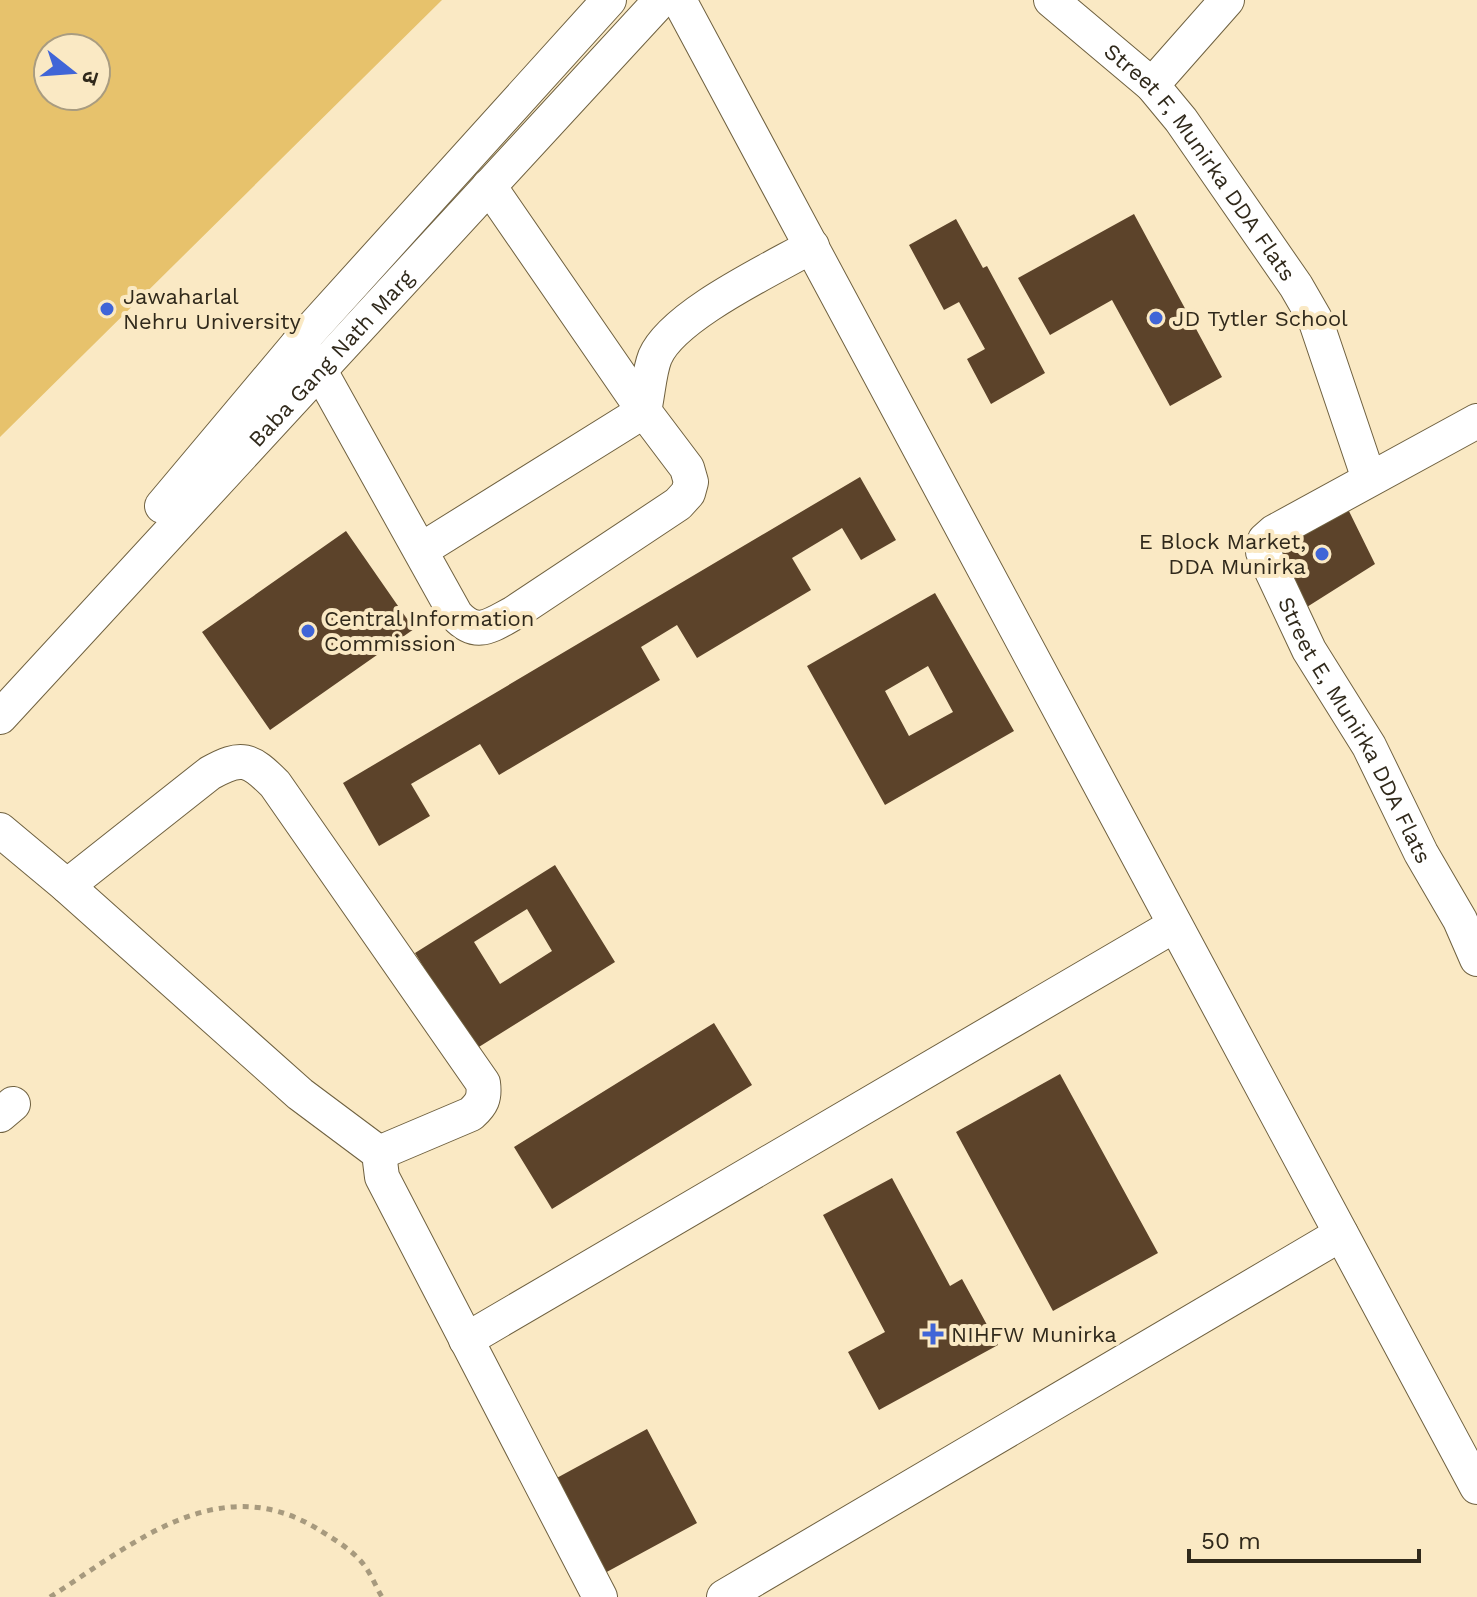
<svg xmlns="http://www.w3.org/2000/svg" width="1477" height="1597" font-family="'Work Sans','Noto Sans Devanagari',sans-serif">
  <rect width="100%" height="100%" fill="#fae9c4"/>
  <path fill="#e7c26c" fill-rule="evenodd" d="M0 0H442L0 437ZM48 48H96V96H48Z"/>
  <path fill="#5c432a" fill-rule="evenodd" d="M1134 214 1222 377 1170 406 1112 300 1050 335 1018 278Z
    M956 219 983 268 987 266 1045 373 991 404 967 359 985 349 959 302 944 310 909 245Z
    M860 477 896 540 861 560 842 528 792 558 811 590 697 658 677 625 641 647 660 680 499 775 480 744 411 784 430 816 379 846 343 783Z
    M1344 501 1375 564 1299 612 1269 543Z
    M346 531 414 629 270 730 202 632Z
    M935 593 1014 731 885 805 807 666ZM928 666 953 712 909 736 885 691Z
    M555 865 615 962 474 1050 415 953ZM527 909 552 951 500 984 474 942Z
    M714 1023 752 1085 552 1209 514 1147Z
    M1060 1074 1158 1253 1053 1311 956 1132Z
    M892 1178 950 1286 962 1279 998 1345 879 1410 848 1352 885 1332 823 1215Z
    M647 1429 697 1523 603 1574 553 1480Z"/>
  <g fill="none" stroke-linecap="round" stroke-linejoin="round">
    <g stroke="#6f6140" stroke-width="36">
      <g id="minor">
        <path d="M679 0 1477 1487"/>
        <path id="s1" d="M1051 0 1152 85 1181 120 1296 286 1315 319 1369 479"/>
        <path d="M1152 85 1227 0"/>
        <path d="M298 344 319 369 456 615C477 638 491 625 514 613L678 504 688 493 691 482 687 468 644 411 489 186"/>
        <path id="s2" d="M1477 421 1274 532 1265 540 1263 552 1309 650 1369 746 1421 853 1460 920 1477 959"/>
        <path d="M162 506 298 344 609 0"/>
        <path d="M421 550 644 411C648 394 649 372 655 357 673 315 772 269 812 246"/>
        <path id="s3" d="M0 717 661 0"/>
        <path d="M0 830 67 886 300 1094 379 1153 382 1177 600 1597"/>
        <path d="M67 886 210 773C242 755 250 759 275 784L483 1083C485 1098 482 1104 471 1114L379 1153"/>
        <path d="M0 1115 13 1104"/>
        <path d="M466 1340 1175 925"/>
        <path d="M724 1597 1341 1234"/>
      </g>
    </g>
    <path stroke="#a79a7e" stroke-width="5" stroke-dasharray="6 6" stroke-linecap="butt" d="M50 1597C132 1545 217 1469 316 1528 332 1538 353 1550 364 1565 371 1574 376 1587 382 1597"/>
    <use href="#minor" stroke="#fff" stroke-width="34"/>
  </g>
  <g fill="#4065d7" stroke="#fae9c4" stroke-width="3">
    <circle cx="107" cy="309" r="8"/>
    <circle cx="1156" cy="318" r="8"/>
    <circle cx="1322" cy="554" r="8"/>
    <circle cx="308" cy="631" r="8"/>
    <path d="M929 1322h8v8h8v8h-8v8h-8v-8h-8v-8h8z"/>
  </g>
  <g text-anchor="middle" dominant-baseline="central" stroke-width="8" stroke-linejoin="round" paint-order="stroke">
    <g font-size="22" fill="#30291b" stroke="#fae9c4">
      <text stroke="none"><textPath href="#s1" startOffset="222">Street F, Munirka DDA Flats</textPath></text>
      <text stroke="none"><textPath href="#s3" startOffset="488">Baba Gang Nath Marg</textPath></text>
      <text stroke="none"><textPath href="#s2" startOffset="456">Street E, Munirka DDA Flats</textPath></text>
    </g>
    <g font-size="22" fill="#30291b" stroke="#fae9c4" text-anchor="start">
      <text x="123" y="296">Jawaharlal<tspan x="123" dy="25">Nehru University</tspan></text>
      <text x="1172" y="318">JD Tytler School</text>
      <text x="1306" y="541" text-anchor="end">E Block Market,<tspan x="1306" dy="25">DDA Munirka</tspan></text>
      <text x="324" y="618">Central Information<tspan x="324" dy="25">Commission</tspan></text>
      <text x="951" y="1334">NIHFW Munirka</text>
    </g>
  </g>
  <g transform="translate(72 72) rotate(107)"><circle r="38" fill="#fae9c4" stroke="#a99c80" stroke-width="2"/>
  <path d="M0-6L14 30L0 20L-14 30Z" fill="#4065d7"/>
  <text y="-12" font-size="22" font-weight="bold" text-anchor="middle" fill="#30291b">उ</text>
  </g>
  <path d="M1189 1549v12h230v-12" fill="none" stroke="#30291b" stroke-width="4"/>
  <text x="1201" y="1549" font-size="24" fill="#30291b" stroke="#fae9c4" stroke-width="6" paint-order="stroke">50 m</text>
</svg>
